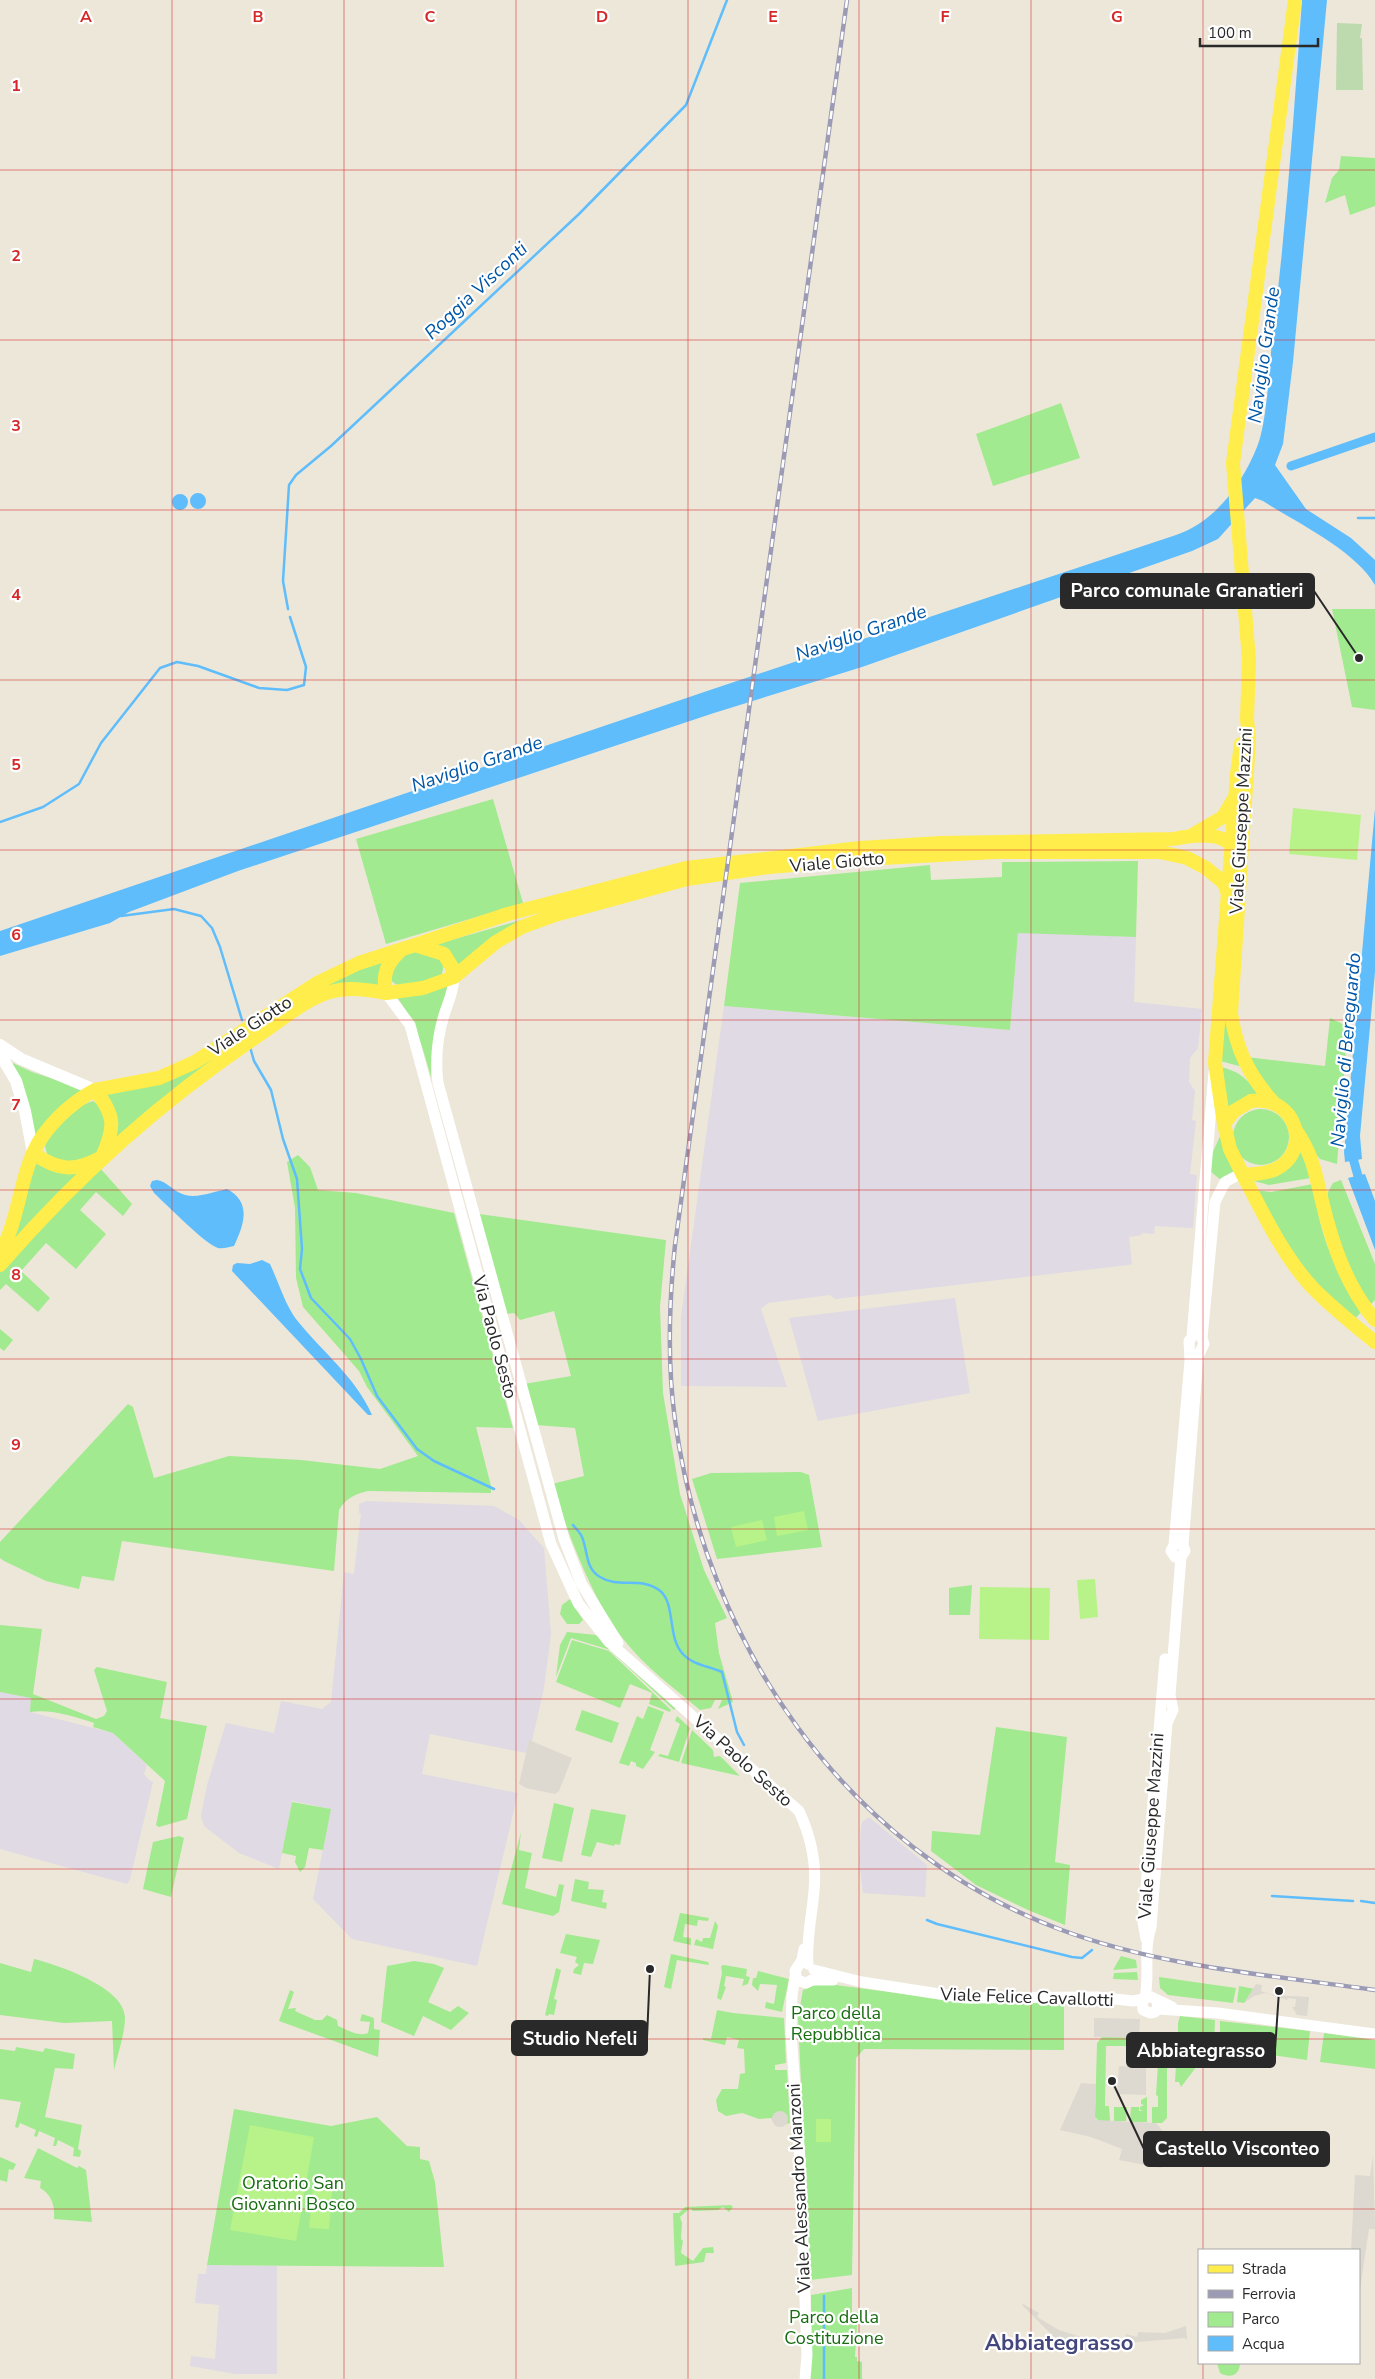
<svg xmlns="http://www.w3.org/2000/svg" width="1375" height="2379" font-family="'Nunito Sans',sans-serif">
  <rect width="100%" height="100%" fill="#ede7d9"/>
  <path fill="#dfdae4" d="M1018 932 1136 937 1134 1002 1202 1009 1198 1048 1190 1058 1189 1082 1195 1091 1192 1120 1196 1121 1190 1174 1197 1175 1193 1228 1155 1226 1154 1234 1142 1233V1235L1129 1237 1132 1264 1128 1265 835 1299 830 1295 768 1303 761 1309 787 1387 681 1386V1317L724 1006 1010 1030Z
    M955 1298 970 1393 818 1421 789 1318Z
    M367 1501 494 1506 519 1520 544 1548 551 1634 544 1688 532 1741H529L526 1753 430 1734 422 1774 518 1793 477 1966 352 1939 313 1899 331 1809 292 1801 279 1869 239 1853 204 1826 201 1816 207 1785 226 1723 274 1733 281 1701 322 1709 331 1702 344 1572 354 1574 361 1514 359 1513V1504Z
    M0 1692 32 1698 30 1712 113 1733 147 1765 144 1774 149 1780 153 1782 130 1879 127 1884 0 1849Z
    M869 1817 927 1865 925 1897 863 1893 859 1861 861 1827 862 1822Z
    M207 2265 277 2266V2374H235L190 2366 191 2356 215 2359 219 2305 195 2303 198 2274H206Z"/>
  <path fill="#a1ea8f" d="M1341 156 1375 158V206L1350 215 1345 195 1325 203 1332 178 1339 170Z
    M1061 403 1080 458 993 486 976 434Z
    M1332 609H1375V710L1352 707Z
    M493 799 523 903 386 944 356 839Z
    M1138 861 1136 937 1018 933 1010 1030 724 1006 740 883 930 865 931 880 1002 877V862Z
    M525 919 456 968 434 945Z
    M424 951 441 959 444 965 441 977C427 980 401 994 391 980 396 958 400 953 424 951Z
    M388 959 382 987 315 990 328 982Z
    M449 983 432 1049 431 1077C422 1046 416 1022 396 996Z
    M1224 1009 1240 1065 1239 1066 1220 1061Z
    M1330 1018 1345 1025 1347 1037 1337 1164 1320 1159 1315 1153 1246 1057 1325 1066Z
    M240 1040 115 1141 103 1094Z
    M13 1063 32 1072 84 1089 35 1141 12 1065Z
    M1220 1067C1241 1071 1249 1081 1260 1097L1226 1113Z
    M93 1101 103 1108 107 1135 95 1156 75 1165 48 1158 45 1146C53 1128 74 1106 93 1101Z
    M1233 1137a28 28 0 1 1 56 0a28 28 0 1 1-56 0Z
    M1221 1134 1237 1171 1221 1180 1210 1171 1212 1154Z
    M1299 1145 1311 1178 1269 1185 1254 1181Z
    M298 1155 310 1167 318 1190 356 1193 454 1213 512 1425 513 1428 476 1427 491 1486V1493L368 1491C355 1494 346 1498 339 1510L334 1571 122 1541 114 1581 82 1576 79 1589 46 1581 4 1561 0 1558V1542L128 1404 133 1407 154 1478 229 1456 301 1460 380 1469 418 1456 367 1387 359 1371 303 1307 296 1278 295 1208 287 1162Z
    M36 1159C51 1171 61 1175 80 1173L9 1252Z
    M100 1168 132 1204 123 1216 96 1192 80 1210 106 1234 76 1269 46 1243 21 1271 50 1298 38 1312 6 1284 0 1290V1268Z
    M1341 1180 1375 1264V1300L1369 1306 1347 1271 1327 1204 1328 1192 1333 1183Z
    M1313 1184C1316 1205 1320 1225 1327 1245 1336 1268 1350 1289 1363 1310L1353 1321 1291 1255 1255 1190 1271 1192Z
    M479 1214 666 1240 660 1307 663 1393 680 1494 704 1570 727 1618 715 1623 719 1653 733 1702 718 1709 722 1700H715L711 1708 700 1710C674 1688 645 1667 624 1640 593 1602 567 1531 552 1484L584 1476 575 1428 536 1425 524 1384 571 1376 554 1311 520 1320 514 1313 506 1314Z
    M0 1329 13 1340 4 1351 0 1348Z
    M801 1472 809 1475 822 1547 717 1559 692 1479 711 1473Z
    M972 1585 970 1615H949V1588Z
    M570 1599 583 1620 579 1624H567L560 1614 562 1605Z
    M0 1625 42 1629 33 1694 96 1719 104 1716 107 1711 94 1670 97 1667 167 1682 160 1718 207 1726 187 1819 159 1827 156 1825 165 1781 113 1733 93 1727 94 1723C73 1716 51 1709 30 1712L31 1698 0 1692Z
    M567 1632 596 1635 676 1708 674 1710 610 1650 571 1638 556 1677 560 1645Z
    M572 1640 609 1651 671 1710 670 1712 649 1704 652 1693 630 1684 620 1708 556 1682Z
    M648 1706 664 1712 650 1750 655 1752 643 1769 636 1766V1763L631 1761 629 1766 619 1763 637 1716 643 1719Z
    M582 1710 619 1723 612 1743 575 1730Z
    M677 1716 690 1728 679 1762 658 1756 660 1754 668 1756 680 1724 675 1721Z
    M996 1727 1067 1737 1055 1862 1070 1865 1065 1925 1028 1910 976 1885 931 1851 932 1831 980 1835Z
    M692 1730 713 1750 714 1757 720 1756 740 1776 681 1763Z
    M292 1802 331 1809 323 1850 309 1848 305 1867 300 1872 295 1862 296 1856 282 1853Z
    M554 1803 574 1808 562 1862 542 1858Z
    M591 1809 626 1815 620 1845 615 1844 614 1846 597 1842 591 1857 581 1855Z
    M521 1832 519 1850 532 1853 525 1888 556 1897 559 1884 564 1885 559 1912 553 1916 502 1904Z
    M179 1836 184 1838 171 1897 143 1889 153 1842Z
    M575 1879 589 1882 588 1889 604 1890 602 1902 607 1903 606 1909 571 1901Z
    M680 1913 709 1918 708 1921 698 1920 697 1926 685 1924 683 1937 691 1938V1945L673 1941Z
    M715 1921 718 1926 713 1949 694 1945 696 1939 702 1942 703 1938H710Z
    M566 1934 600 1940 593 1964 584 1963 581 1975 573 1973 574 1969 579 1965 575 1962 577 1957 560 1953Z
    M671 1954 708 1962 709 1965 677 1960 671 1989 664 1987Z
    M1121 1956 1136 1960 1137 1968 1113 1970Z
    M34 1959C58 1965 124 1987 125 2017 125 2034 118 2053 114 2070L112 2021 64 2023 0 2015V1963L31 1972Z
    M414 1961 434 1964 444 1968 428 2002 450 2012 458 2006 469 2013 451 2030 423 2016 414 2036 381 2022 387 1966Z
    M724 1965 747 1969 746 1976 750 1977 748 1984 742 1986 744 1979 726 1976 724 1986 726 1987 721 2000 717 1998 722 1973 721 1966Z
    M556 1968 561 1970 554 1999 557 2000 554 2015 549 2014 548 2016 545 2015Z
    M758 1971 789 1979 782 2012 765 2008 766 2002 774 2004 777 1985 760 1984 758 1991 752 1985 753 1978H756Z
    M1137 1972 1138 1980 1113 1979 1114 1973Z
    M1159 1977 1236 1988 1233 2003 1168 1995 1160 1988Z
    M820 1983 951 2000 1064 2001V2050L864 2049 856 2058 852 2275 810 2280 798 2017 803 1990Z
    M1239 1986 1255 1989 1244 2003 1237 2002Z
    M290 1990 294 1992 288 2009 296 2008 295 2011 315 2020H322L327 2015 337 2020 338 2026C348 2030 358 2037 368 2033L370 2022 360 2021 362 2014 374 2018V2029L380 2030 378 2057 279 2021Z
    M717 2010 733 2013 784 2018 786 2063 775 2065V2070H787L790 2123 778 2126 771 2118 759 2119 742 2113 726 2116 718 2111 716 2100 722 2089H738L740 2074 745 2073 744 2049 737 2048 739 2040 727 2037 725 2045 703 2040V2038L711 2039Z
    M1180 2016 1215 2020 1214 2045 1210 2053 1180 2054 1181 2047H1178V2023Z
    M1220 2021 1310 2031 1307 2060 1222 2048 1220 2052Z
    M1324 2033 1375 2040V2069L1320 2062Z
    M1102 2037H1128V2046H1106L1105 2106H1109L1110 2121H1099L1095 2117 1097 2043Z
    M1153 2037H1167V2118L1162 2123H1152V2107H1158V2096L1156 2095 1159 2048H1153Z
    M16 2047 43 2052 45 2048 75 2054 73 2069 55 2068 45 2117 82 2125 78 2149 81 2151 80 2157 73 2156 74 2148 58 2140 56 2146H53L55 2138 39 2131 37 2137 34 2136 36 2130 20 2123 18 2128 15 2127 21 2102 0 2099V2049L15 2051Z
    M1181 2058H1203L1181 2087 1179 2082H1175L1176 2065H1180Z
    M1147 2097V2122H1130L1131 2107H1139V2111H1143L1140 2110V2107L1144 2105 1141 2104V2100Z
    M1114 2107H1127L1126 2121H1114Z
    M234 2109 331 2126 377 2117 407 2146 420 2147V2159L429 2161 435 2182 444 2267 207 2265Z
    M38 2148 77 2168 79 2166 86 2170 92 2222 54 2219C55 2207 52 2194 40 2188L41 2181 24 2178Z
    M0 2157 16 2164 13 2170 9 2169 7 2182 0 2180Z
    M731 2205 733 2207 729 2212 723 2207 718 2210 693 2211 690 2208 680 2217 682 2223 681 2239 683 2241 681 2253 693 2261 703 2248 713 2247 714 2253H706L704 2262 675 2266 673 2213H679L685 2207Z
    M852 2288V2312H858L855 2357H857V2361L862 2362V2379H810L811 2295Z
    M1217 2363H1240C1240 2375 1230 2379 1220 2373Z"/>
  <path fill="#bdd9ae" d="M1337 23 1362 24 1360 38H1362L1363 90H1336Z"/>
  <path fill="#b8f389" d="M1293 808 1361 815 1357 860 1289 854Z
    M804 1511 808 1530 777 1536 774 1517Z
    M762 1520 767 1540 736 1547 731 1527Z
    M1095 1579 1098 1617 1080 1619 1077 1580Z
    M980 1587 1050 1588 1049 1640 979 1639Z
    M816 2119H831V2142H816Z
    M250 2125 314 2137 296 2241 230 2230Z
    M313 2188 332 2190 329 2229 309 2228Z"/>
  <path fill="#ddd9d0" d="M529 1740 572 1758 559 1791 555 1794 526 1788 519 1784Z
    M1256 1984 1262 1985 1261 1991 1273 1995 1309 1997 1307 2016 1297 2015 1292 2007H1295L1296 1999 1288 1998 1287 2000 1265 1993 1254 1996 1244 2003Z
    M1094 2018 1140 2019 1139 2038 1094 2037Z
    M1119 2066 1146 2067V2095L1117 2094Z
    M1081 2083 1096 2084 1095 2117 1097 2120 1156 2123 1166 2135 1161 2168 1119 2160 1122 2149 1091 2137 1060 2130Z
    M772 2119a8 8 0 1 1 16 0a8 8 0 1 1-16 0Z
    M1373 2155 1375 2229H1369L1360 2289 1359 2250H1351L1355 2175 1370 2176Z
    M1023 2304 1039 2313 1037 2317 1059 2330 1084 2338 1097 2341 1125 2339 1126 2334 1137 2337 1138 2332 1165 2333 1186 2326 1187 2340 1185 2338 1091 2346 1085 2352 1083 2347 1068 2354 1060 2349 1062 2345 1022 2305Z"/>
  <path fill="#5fbdfc" d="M1302 0H1327L1293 362 1283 444 1275 465 1306 509 1351 538 1375 560V585C1355 550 1297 523 1263 501L1255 498 1218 539 1192 551 862 667 714 713 238 871 129 912 110 923 0 956V931L710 690 1176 535C1215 522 1242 484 1257 447 1267 423 1269 369 1272 342 1286 228 1294 114 1302 0Z
    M190 501a8 8 0 1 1 16 0a8 8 0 1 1-16 0Z
    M172 502a8 8 0 1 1 16 0a8 8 0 1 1-16 0Z
    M1375 809V972L1360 1136 1362 1159 1345 1162 1344 1152Z
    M1365 1174 1375 1201V1250L1348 1178Z
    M157 1180C165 1181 171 1188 178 1192 193 1201 211 1192 227 1189 252 1202 244 1225 234 1246 228 1247 224 1249 218 1248 205 1244 167 1205 154 1193L150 1186 152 1181Z
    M262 1260 270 1264C278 1281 285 1304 296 1319 322 1352 355 1376 372 1415H368L232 1271 233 1265 237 1263 250 1264Z"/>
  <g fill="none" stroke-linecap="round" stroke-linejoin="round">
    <path stroke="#5fbdfc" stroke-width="2.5" d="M1358 518H1375
      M288 609 283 581 289 485 296 475 331 446 579 214 686 105 727 0
      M0 822 43 807 79 784 101 743 160 668 177 662 198 666 259 688 287 690 304 685 306 667 290 617
      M121 916 174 909 201 916 212 928 220 947 242 1020
      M250 1047 254 1061 271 1090 283 1139 297 1179 302 1249 300 1269 311 1298 350 1339 361 1359 377 1396 417 1449 434 1461 494 1489
      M573 1525C576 1529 580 1532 582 1537 588 1551 585 1568 600 1577 619 1589 640 1576 659 1590 676 1602 667 1636 682 1653 692 1665 709 1666 722 1672L737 1732 744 1745
      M1272 1896 1353 1901
      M1361 1901 1375 1903
      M927 1920 937 1924 1072 1957 1082 1958 1092 1950
      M824 2296V2338
      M824 2379V2346"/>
    <path stroke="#5fbdfc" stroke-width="9" d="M1291 466 1375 437
      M1353 1151V1158L1361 1187"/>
    <path stroke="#fff" stroke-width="11" d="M454 977C454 991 448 1002 444 1015 437 1038 435 1059 438 1083L564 1539 581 1583 618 1643
      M386 993 410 1025 551 1544 578 1603 609 1642 799 1811C811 1837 817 1862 814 1891 812 1916 806 1939 808 1964
      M1175 1557 1171 1551 1174 1545 1190 1361 1189 1341 1192 1337 1214 1072
      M1146 1939 1143 1922 1165 1659
      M804 1949 802 1960 795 1971 797 1980 806 1983 812 1980H833
      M814 1970 862 1982 965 1998 1098 1997 1133 2001 1143 1999
      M795 1977 792 1996 791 2032 800 2160 807 2355 805 2379
      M1145 1998C1150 1973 1143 1951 1151 1927L1167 1723 1173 1710 1170 1695 1181 1557 1185 1551 1183 1545 1198 1356 1204 1344 1202 1338 1215 1202 1225 1182 1242 1173
      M1157 2000 1158 2007 1155 2012 1150 2013 1143 2010 1142 2001 1149 1996 1172 2007
      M1158 2009 1218 2013 1375 2034"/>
    <path stroke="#fff" stroke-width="12" d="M0 1045 21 1059 95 1090
      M0 1054 16 1081 25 1111 33 1153"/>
    <path stroke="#ffed4c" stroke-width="14" d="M1194 834 1223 817 1233 800
      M415 945 508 914 686 868 860 848 940 843 1173 839C1198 834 1229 830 1241 858
      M401 950C387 963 382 974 386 993L423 988 454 977 496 942 522 927 555 915 687 879 769 867 864 859 995 852H1160L1187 858 1206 868 1224 883 1228 894
      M95 1090 159 1078 195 1062 319 982 359 963 415 945 444 954 452 967 454 977
      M1251 1101C1296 1094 1314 1152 1274 1170 1264 1174 1253 1174 1243 1175L1230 1149 1224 1124 1234 1111Z
      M1274 1103C1249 1076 1236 1049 1231 1013L1249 741 1247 719 1249 660 1233 463 1295 0
      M1224 1124 1215 1063 1237 774 1241 744
      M1295 1129C1314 1156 1315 1174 1323 1205 1333 1246 1347 1287 1375 1320
      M1243 1175C1263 1213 1282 1254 1311 1286 1331 1307 1353 1324 1375 1342
      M0 1253C18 1222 19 1185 33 1153 44 1128 70 1103 95 1090 116 1116 115 1128 102 1157 75 1172 58 1171 33 1153
      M0 1265C79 1174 162 1100 262 1033 284 1018 308 997 334 991 351 987 369 990 386 993"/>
    <g stroke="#9b9bb6" stroke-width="4.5">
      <path id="rail" d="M847 0 675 1245C669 1303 667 1362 675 1420 705 1642 845 1849 1059 1929 1160 1967 1269 1975 1375 1990"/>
    </g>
    <use href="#rail" stroke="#fff" stroke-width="2.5" stroke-dasharray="8" stroke-linecap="butt"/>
  </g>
  <path fill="none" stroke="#d62828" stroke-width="1" stroke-opacity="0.55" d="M172 0V2379M344 0V2379M516 0V2379M688 0V2379M859 0V2379M1031 0V2379M1203 0V2250M0 170H1375M0 340H1375M0 510H1375M0 680H1375M0 850H1375M0 1020H1375M0 1190H1375M0 1359H1375M0 1529H1375M0 1699H1375M0 1869H1375M0 2039H1375M0 2209H1375M1203 2363V2379"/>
  <g text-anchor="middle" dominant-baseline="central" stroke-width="4.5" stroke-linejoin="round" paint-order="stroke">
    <g font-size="18" fill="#292929" stroke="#fff">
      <text transform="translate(1241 821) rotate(-87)">Viale Giuseppe Mazzini</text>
      <text transform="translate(837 862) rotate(-5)">Viale Giotto</text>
      <text transform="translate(250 1026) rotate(-33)">Viale Giotto</text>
      <text transform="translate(495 1337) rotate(75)">Via Paolo Sesto</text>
      <text transform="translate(743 1761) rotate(42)">Via Paolo Sesto</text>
      <text transform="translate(1151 1826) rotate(-86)">Viale Giuseppe Mazzini</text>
      <text transform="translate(1027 1997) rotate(2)">Viale Felice Cavallotti</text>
      <text transform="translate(799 2188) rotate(-93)">Viale Alessandro Manzoni</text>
    </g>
    <g font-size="18" fill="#186d11" stroke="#fff">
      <text x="836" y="2013">Parco della<tspan x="836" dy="21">Repubblica</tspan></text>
      <text x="293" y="2183">Oratorio San<tspan x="293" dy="21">Giovanni Bosco</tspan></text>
      <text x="834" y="2317">Parco della<tspan x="834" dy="21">Costituzione</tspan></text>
    </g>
    <g font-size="19" font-style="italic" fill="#0056a6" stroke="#fff">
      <text transform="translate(476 291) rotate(-43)">Roggia Visconti</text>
      <text transform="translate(1264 355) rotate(-82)">Naviglio Grande</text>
      <text transform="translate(861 633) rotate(-19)">Naviglio Grande</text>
      <text transform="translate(477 764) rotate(-19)">Naviglio Grande</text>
      <text transform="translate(1346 1050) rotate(-85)">Naviglio di Bereguardo</text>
    </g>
    <g font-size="22" font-weight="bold" fill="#44477e" stroke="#fff">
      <text x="1059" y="2343">Abbiategrasso</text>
    </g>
  </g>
  <g font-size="16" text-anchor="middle" font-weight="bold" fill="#d62828" stroke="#fff" stroke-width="4.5" stroke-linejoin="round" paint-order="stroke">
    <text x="86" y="22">A</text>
    <text x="258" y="22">B</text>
    <text x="430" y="22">C</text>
    <text x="602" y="22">D</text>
    <text x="773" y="22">E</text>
    <text x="945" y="22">F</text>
    <text x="1117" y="22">G</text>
    <text x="16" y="91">1</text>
    <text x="16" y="261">2</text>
    <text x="16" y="431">3</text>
    <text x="16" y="600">4</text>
    <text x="16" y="770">5</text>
    <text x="16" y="940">6</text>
    <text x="16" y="1110">7</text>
    <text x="16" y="1280">8</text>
    <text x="16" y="1450">9</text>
  </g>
  <path fill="none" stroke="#292929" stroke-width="2" d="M1359 658L1314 591M650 1969L647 2038M1279 1991L1275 2050M1112 2081L1144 2149"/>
  <g fill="#292929" stroke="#fff" stroke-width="2">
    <circle cx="1359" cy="658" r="5"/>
    <circle cx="650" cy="1969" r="5"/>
    <circle cx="1279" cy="1991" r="5"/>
    <circle cx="1112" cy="2081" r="5"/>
  </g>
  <g fill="#292929" stroke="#292929" stroke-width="2">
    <rect x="1061" y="574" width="253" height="34" rx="5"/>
    <rect x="512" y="2021" width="135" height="34" rx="5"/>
    <rect x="1127" y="2033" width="148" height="34" rx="5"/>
    <rect x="1144" y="2132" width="185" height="34" rx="5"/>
  </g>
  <g font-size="19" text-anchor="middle" font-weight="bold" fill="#fff">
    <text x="1187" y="597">Parco comunale Granatieri</text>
    <text x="580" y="2045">Studio Nefeli</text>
    <text x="1201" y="2057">Abbiategrasso</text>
    <text x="1237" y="2155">Castello Visconteo</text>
  </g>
  <rect x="1198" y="2249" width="162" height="115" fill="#ffffff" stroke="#a9a9a9"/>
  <rect x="1208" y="2265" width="25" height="8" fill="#ffed4c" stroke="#a9a9a9"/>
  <text x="1242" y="2274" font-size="15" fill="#292929">Strada</text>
  <rect x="1208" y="2290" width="25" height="8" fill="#9b9bb6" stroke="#a9a9a9"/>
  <text x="1242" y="2299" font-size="15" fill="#292929">Ferrovia</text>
  <rect x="1208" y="2312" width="25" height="15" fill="#a1ea8f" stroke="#a9a9a9"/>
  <text x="1242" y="2324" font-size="15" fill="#292929">Parco</text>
  <rect x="1208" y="2336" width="25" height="15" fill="#5fbdfc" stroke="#a9a9a9"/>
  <text x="1242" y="2349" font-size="15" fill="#292929">Acqua</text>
  <path d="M1200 38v8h118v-8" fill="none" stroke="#292929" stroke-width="2.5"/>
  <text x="1208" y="38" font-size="15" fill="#292929" stroke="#ffffff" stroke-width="4" paint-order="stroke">100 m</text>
</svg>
